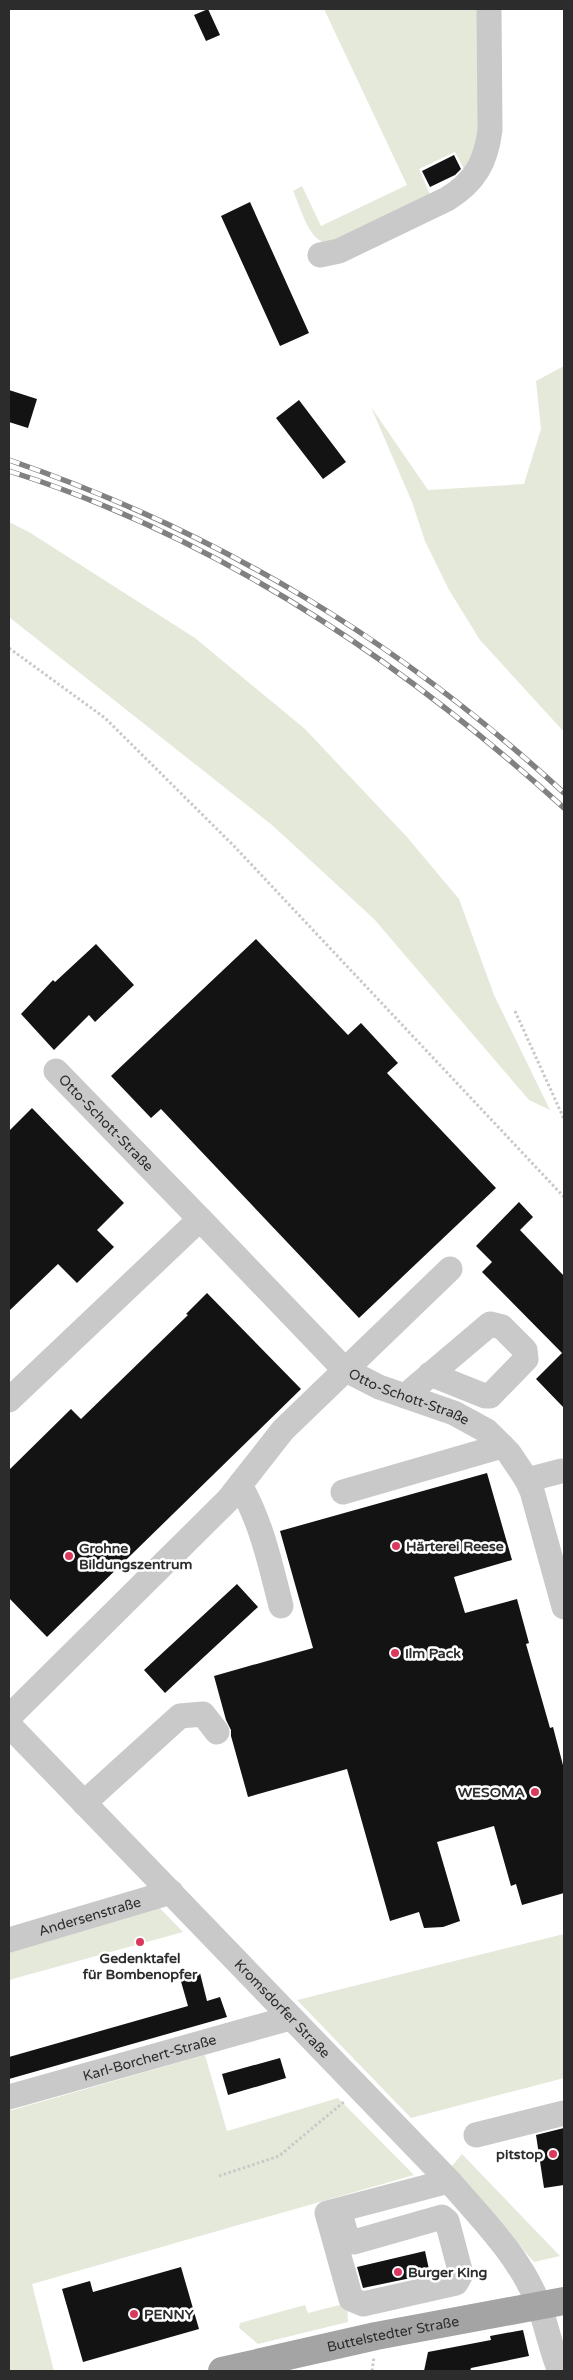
<svg xmlns="http://www.w3.org/2000/svg" width="573" height="2380" font-family="'Varela Round',sans-serif">
  <rect width="100%" height="100%" fill="#fff"/>
  <path fill="#e5e9da" d="M324 9H481L482 140 464 169 455 152 419 169 431 197 339 242C334 243 328 244 323 242 307 236 300 205 293 191L302 186 321 226 407 185Z
    M564 366V732L480 640 449 590 425 541 412 502 371 407 428 490 524 484 541 429 536 381Z
    M9 522 29 532 195 638 305 729 407 837 459 899 494 995 550 1110 529 1100 374 919 272 825 9 617Z
    M151 1899 183 1932 9 1980V1940Z
    M564 1934V2078L411 2118 297 2000Z
    M205 2055 227 2131 338 2098 414 2175 32 2284 54 2371H9V2111Z
    M462 2154 560 2256 534 2262 451 2167Z
    M347 2303 348 2322 258 2344 239 2328 240 2323 305 2305 308 2313Z"/>
  <path fill="#131313" d="M208 9 220 35 206 41 194 15Z
    M454 155 461 169 455 175 430 187 422 171Z
    M250 202 309 333 280 346 221 216Z
    M9 390 37 399 28 428 9 422Z
    M299 400 346 462 323 479 276 418Z
    M256 939 348 1035 361 1023 398 1063 387 1073 496 1188 359 1318 161 1109 151 1118 111 1076Z
    M96 944 134 985 95 1022 89 1015 54 1050 21 1014 53 980 55 982Z
    M32 1108 124 1203 97 1230 114 1247 77 1283 58 1264 9 1311V1131Z
    M519 1202 533 1217 520 1230 564 1276V1408L536 1379 562 1353 482 1272 492 1262 476 1246Z
    M207 1293 301 1389 47 1637 9 1598V1470L71 1409 81 1419 188 1315 186 1314Z
    M487 1473 512 1560 454 1577 465 1613 517 1599 529 1643 526 1644 550 1728 553 1727 564 1769V1893L522 1905 516 1884 511 1886 494 1826 437 1842 460 1921 443 1927 424 1928 419 1912 390 1921 347 1769 248 1797 231 1736V1730L226 1720 214 1676 313 1648 280 1531Z
    M237 1584 258 1607 165 1693 144 1670Z
    M200 1973 207 2001 220 1997 227 2017 9 2079V2057L188 2006 180 1978Z
    M280 2058 286 2078 228 2095 222 2074Z
    M564 2128V2185L544 2188 536 2135Z
    M425 2251 430 2274 363 2288 357 2267Z
    M181 2267 199 2329 83 2362 62 2289 90 2281 93 2292Z
    M523 2330 529 2356 471 2368 470 2371H424L428 2352 491 2340 490 2336Z"/>
  <g fill="none" stroke-linecap="round" stroke-linejoin="round">
    <path stroke="#c9c9c9" stroke-width="3" stroke-dasharray="2.5 2.5" stroke-linecap="butt" d="M9 648 105 718 234 846 564 1197
      M515 1011 564 1119
      M219 2176 279 2156 345 2101
      M372 2371 374 2357"/>
    <g stroke="#c9c9c9" stroke-width="25">
      <path d="M320 255 339 251 447 199C475 182 486 162 490 130L489 9"/>
      <path id="s1" d="M56 1071 200 1219"/>
      <path d="M405 1396 490 1324 502 1327 525 1350 526 1359 490 1396H485L430 1374"/>
      <path id="s2" d="M9 1400 200 1219 344 1369 379 1387 454 1413 487 1431 509 1453 527 1480 532 1491 564 1607"/>
      <path d="M527 1480 561 1471"/>
      <path d="M240 1485C262 1524 270 1563 281 1606"/>
      <path d="M343 1492 502 1446"/>
      <path d="M9 1717 228 1500 283 1430 450 1269"/>
      <path id="s3" d="M9 1725 449 2181C483 2220 520 2257 539 2305 547 2327 551 2350 560 2371"/>
      <path d="M84 1803 180 1716 203 1714 217 1732"/>
      <path id="s4" d="M9 1940 171 1892"/>
      <path id="s5" d="M9 2097 290 2018"/>
      <path d="M476 2135 564 2113"/>
      <path d="M339 2210 347 2238 354 2242 442 2217 447 2221 461 2274 456 2283 363 2304 351 2299 327 2213 449 2181"/>
    </g>
    <path stroke="#a4a4a4" stroke-width="28" id="s6" d="M222 2371 376 2336 564 2301"/>
    <g stroke="#818181" stroke-width="5.5">
      <path id="rail" d="M9 460C221 533 400 642 564 793
        M9 471C217 537 403 662 564 808"/>
    </g>
    <use href="#rail" stroke="#fff" stroke-width="4" stroke-dasharray="11" stroke-linecap="butt"/>
  </g>
  <g fill="#da385d" stroke="#fff" stroke-width="2">
    <circle cx="396" cy="1546" r="5"/>
    <circle cx="69" cy="1556" r="5"/>
    <circle cx="395" cy="1653" r="5"/>
    <circle cx="535" cy="1792" r="5"/>
    <circle cx="140" cy="1942" r="5"/>
    <circle cx="553" cy="2154" r="5"/>
    <circle cx="398" cy="2272" r="5"/>
    <circle cx="134" cy="2314" r="5"/>
  </g>
  <g text-anchor="middle" dominant-baseline="central" stroke-width="5" stroke-linejoin="round" paint-order="stroke">
    <g font-size="14" fill="#2c2c2c" stroke="#fff">
      <text stroke="none"><textPath href="#s1" startOffset="72">Otto-Schott-Straße</textPath></text>
      <text stroke="none"><textPath href="#s2" startOffset="542">Otto-Schott-Straße</textPath></text>
      <text stroke="none"><textPath href="#s4" startOffset="84">Andersenstraße</textPath></text>
      <text stroke="none"><textPath href="#s3" startOffset="394">Kromsdorfer Straße</textPath></text>
      <text stroke="none"><textPath href="#s5" startOffset="146">Karl-Borchert-Straße</textPath></text>
      <text stroke="none"><textPath href="#s6" startOffset="175">Buttelstedter Straße</textPath></text>
    </g>
    <g font-size="14" font-weight="bold" fill="#2c2c2c" stroke="#fff" text-anchor="start">
      <text x="406" y="1546">Härterei Reese</text>
      <text x="79" y="1548">Grohne<tspan x="79" dy="16">Bildungszentrum</tspan></text>
      <text x="405" y="1653">Ilm Pack</text>
      <text x="525" y="1792" text-anchor="end">WESOMA</text>
      <text x="140" y="1958" text-anchor="middle">Gedenktafel<tspan x="140" dy="16">für Bombenopfer</tspan></text>
      <text x="543" y="2154" text-anchor="end">pitstop</text>
      <text x="408" y="2272">Burger King</text>
      <text x="144" y="2314">PENNY</text>
    </g>
  </g>
  <rect width="573" height="2380" fill="none" stroke="#2c2c2c" stroke-width="20"/>
</svg>
